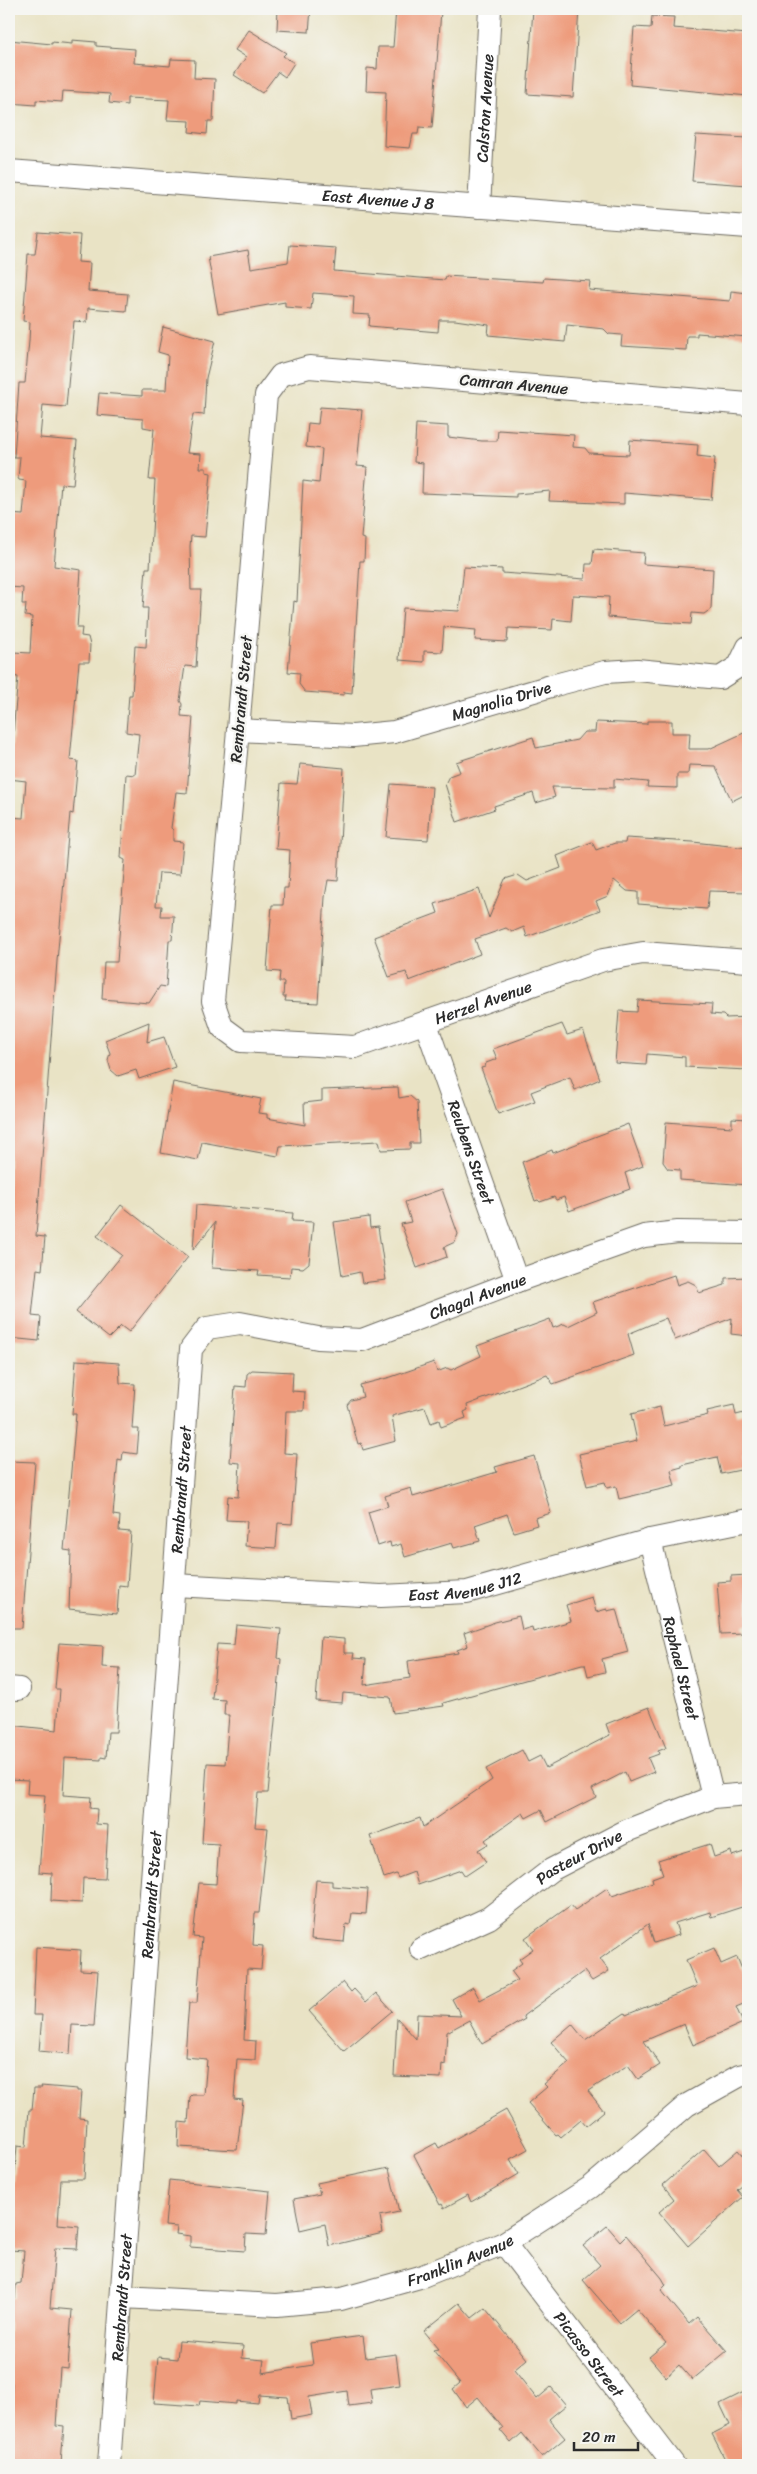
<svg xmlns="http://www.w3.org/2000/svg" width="757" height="2474" font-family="Sriracha,sans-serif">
  <rect width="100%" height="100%" fill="#f6f6f2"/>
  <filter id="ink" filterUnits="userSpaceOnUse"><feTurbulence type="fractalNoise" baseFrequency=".02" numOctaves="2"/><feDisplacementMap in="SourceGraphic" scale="10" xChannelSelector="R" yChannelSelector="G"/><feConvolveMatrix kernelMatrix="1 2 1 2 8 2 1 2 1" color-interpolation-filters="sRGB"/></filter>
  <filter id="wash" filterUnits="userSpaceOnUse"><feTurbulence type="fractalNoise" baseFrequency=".0096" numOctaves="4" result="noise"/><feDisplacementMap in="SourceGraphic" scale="20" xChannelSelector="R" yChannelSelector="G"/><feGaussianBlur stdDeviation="1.12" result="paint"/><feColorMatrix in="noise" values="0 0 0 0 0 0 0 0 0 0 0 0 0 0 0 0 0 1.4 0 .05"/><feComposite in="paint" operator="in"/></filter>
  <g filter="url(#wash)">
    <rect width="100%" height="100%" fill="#e9e3c5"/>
    <g id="blocks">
      <path fill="#ee9b7c" d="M278 9H311L309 32 277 30Z
        M396 9 441 11 432 128 419 127 418 134H413L410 148 384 146 386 92 366 91 367 68 377 69 378 47H393Z
        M533 9H579L573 97 527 94Z
        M652 16 674 17 673 28 748 34V96L630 85 634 27 651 28Z
        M249 30 286 53 283 56 294 63 285 77 278 72 262 93 234 75 246 57 235 50Z
        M9 40 52 44V42L72 44V40L96 42V46L135 49 134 63 170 66 171 59 195 60 194 78 215 79 213 121H208L207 134 189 132 190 121 167 120 169 100 127 98V105L109 103 110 94 63 91 62 102 36 100V105L9 103Z
        M696 135 748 138V185L692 181Z
        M38 232 80 235 78 262 90 263 88 291 128 294 126 311 88 308 87 322 74 321 66 407 43 405 40 438 77 441 73 485 61 484 54 566 81 570 77 628H82L81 636 88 637 90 645 89 662H79L70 760 78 761 73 814 70 813 57 961 36 1236 45 1237 42 1270 37 1269 32 1316 41 1317 39 1341 9 1338V817L23 818 26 781 9 779 18 677 12 676 13 652 30 653 32 617 25 616 26 604H22L23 588 9 587V514L23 515 26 481 19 480 18 478 20 457H14L19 383H25L29 341 30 322 23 321 28 254H35Z
        M290 245 336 248 334 271 445 280 446 276 543 282 544 278 590 281 589 290 730 301 731 291 748 293V337L697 333V336H687L686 350 621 346 622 335 609 334 604 329 567 325 565 342 488 335 489 325 455 320H439L438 332 369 326 370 315 353 314 354 296 313 293 311 309 285 307V302L218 314 208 257 248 250 251 268 288 262Z
        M163 327 215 341 206 378 204 415 193 414 187 453 201 454 200 468H206V472L211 473 205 537 191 536 190 546 191 590H201L196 667 185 666 180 701 182 704 181 716 193 717 187 793 176 792 171 828 173 830V841L183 842 180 874 159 873 156 906H162L161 916H174L172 940H169L166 987 160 986 149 1003 102 999 104 962H117L125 860 121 858 126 774 135 775 139 734 126 732 129 695H132L135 646 146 647 148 608H143L146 568H150L155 480H149L154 429 143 427V419L97 415 99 393 142 396V390H166L168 355 158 352Z
        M320 407 362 410 357 466 367 467 361 538 365 539 364 561H360L352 693 344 692V695L305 692 299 684 300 673 288 672 294 601 297 602 303 481 319 483 322 449 306 447 308 423 318 424Z
        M416 424 448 426V437L482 441H497L498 430 574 435 573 447 585 448 589 453 629 455 630 440 698 445 697 456 715 458 711 500 624 493V504L549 501 550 491 516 494V497L422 493 423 463 414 462Z
        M594 549 644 553 643 564 713 569 711 609 704 614 692 613 691 624 659 622 608 617 609 597 573 595 571 621 553 619 552 630 508 628 507 642 475 640 476 630 444 627 442 652 424 651V662L399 660 403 608 459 611 464 567 502 569V573L585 579 586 564H592Z
        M647 721H672V733H690L689 749H709L748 731V793L732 801 715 766 689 765 688 774H677V788L647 787 648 782 614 779V788L552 787 555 797 536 803 533 793 494 806 495 809 457 822 445 784 449 776 460 772 456 762 533 737 536 748 577 740 584 732H595L596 722 647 724Z
        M300 764 344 768 338 881 328 880 325 897 318 1003 285 1001 286 997H283L284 982H279L280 972 267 971 272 905H283L284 888H288L290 850 276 849 281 783 297 784Z
        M391 784 432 787 428 840 386 837Z
        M626 838 693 842 748 848V892L709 891 707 909 638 904V892L627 891 614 880 608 896 596 901 600 910 527 937 524 927 512 932 506 928 475 939 480 954 409 981 406 972 389 977 374 937 438 913 435 904 479 889 489 918 505 879 518 875 527 881 561 868 557 856 592 842 596 850 615 843H625Z
        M638 1000 712 1004 711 1014 723 1015 726 1018 748 1017V1070L685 1067V1057L647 1054 646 1065 615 1063 619 1011 637 1012Z
        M149 1022 147 1042 164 1037 175 1067 139 1079 136 1070 118 1076 111 1070 108 1060 110 1053 105 1040Z
        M562 1024 567 1035 583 1030 600 1079 575 1090 570 1077 531 1092 535 1101 498 1114 481 1068 485 1067 486 1063 497 1059 493 1049Z
        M173 1082 261 1099 258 1113 267 1114V1118L305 1125 304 1103 322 1101V1090L398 1087 399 1098 410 1096 417 1102 419 1143H410V1149L381 1150 379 1141 280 1146 278 1156 202 1142 198 1160 161 1153Z
        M732 1118 748 1119V1185L680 1180V1170L668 1169 663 1162 666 1122 732 1127Z
        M628 1124 643 1166 625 1173 630 1189 569 1211 564 1197 556 1200 554 1197 540 1202 538 1200 535 1201 522 1162 552 1150 553 1153Z
        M442 1189 458 1234 455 1242 444 1247 447 1257 417 1268 401 1224 411 1222 405 1202Z
        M121 1205 188 1257 129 1332 121 1326 109 1338 76 1312 122 1255 97 1236Z
        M196 1205 293 1213 292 1221 313 1222 309 1263 303 1268 291 1267 290 1277 258 1275 259 1271 212 1268 215 1222 193 1250Z
        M369 1217 370 1228 378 1227 386 1280 362 1283 360 1272 342 1276 334 1222Z
        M674 1275 677 1285 688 1281 696 1285 699 1293 725 1285V1278L748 1277V1336L731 1334 732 1318 675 1340 666 1318 628 1334 634 1355 553 1384 547 1375 467 1405 468 1410 464 1412 466 1418 441 1427 439 1420 431 1423 425 1407 392 1416 396 1441 363 1450 361 1443 358 1444 347 1405 351 1400 363 1397 360 1385 391 1377 434 1362 437 1372 447 1368 451 1370 481 1356 477 1346 550 1319 553 1328 564 1324 568 1326 597 1312 593 1302Z
        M76 1360 119 1363 120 1383 135 1384 132 1429H139L137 1454 123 1452 122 1461 118 1460 113 1515 120 1516 119 1531 131 1532 127 1586 119 1585 117 1614 69 1609 71 1551 64 1550 76 1414H72Z
        M252 1370 293 1372 292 1391 305 1392 304 1411H286L284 1453 297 1454 295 1484 292 1524 278 1523 276 1548 245 1546 247 1521 226 1520 228 1496 238 1497 240 1463 230 1462 235 1386 246 1387 247 1374Z
        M734 1405 736 1415 748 1412V1454L742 1455 745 1469 721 1474 717 1457 682 1465V1467L671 1470 675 1486 619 1499 616 1486 607 1488 605 1482 587 1486 579 1454 637 1441 631 1414 660 1407 664 1426 708 1415 707 1411Z
        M534 1456 551 1513 535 1518 537 1525 514 1532 507 1514 475 1525 480 1541 454 1548 452 1543 405 1557 401 1544 391 1547 390 1542 378 1546 368 1512 388 1506 385 1496 411 1488 413 1497 497 1472 495 1467Z
        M9 1461 35 1462 22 1628H9Z
        M748 1575V1624L742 1625 743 1633 721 1634 717 1582 731 1581V1576Z
        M592 1597 596 1612 607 1609V1611L616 1609 628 1652 602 1659 605 1672 588 1676 585 1664H582L443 1703 444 1706 393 1713 390 1697 343 1693 342 1703 316 1701 321 1637 344 1639V1653H354L353 1658 366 1659 364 1685 410 1678 408 1661 458 1653 457 1650 468 1646 464 1633 495 1622 519 1616 522 1630 532 1627 533 1632 571 1621 566 1605Z
        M236 1625 281 1629 278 1658 281 1659 268 1793H258L255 1827 268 1828 259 1913H255L253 1945 263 1946 261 1970 247 1969 244 2040 256 2041 255 2060 237 2059 234 2099 243 2100 237 2150 178 2147 179 2122 188 2123 190 2097 192 2095H204L207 2059 185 2057 187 2027 189 2003H197L202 1938 193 1937 199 1883 216 1884 219 1844 202 1843 207 1763 225 1764 229 1715H224L225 1700 212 1699 217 1644 234 1645Z
        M59 1643 103 1646 102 1667 120 1668 116 1732H108L106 1758 101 1757V1760L65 1758 63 1795 91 1797 90 1808 97 1809 96 1824 108 1825 105 1879 83 1878 82 1903 51 1901 52 1873 39 1872 45 1795 27 1794 28 1780 9 1779V1725L57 1730 60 1689H55Z
        M649 1707 666 1748 658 1751 659 1754 648 1758 654 1772 629 1782 625 1772 592 1789 596 1797 547 1822 541 1810 526 1818 523 1813 485 1840 488 1844 478 1850 486 1862 465 1876 461 1870 418 1885 414 1872 398 1878 396 1874 384 1878 370 1836 420 1818 423 1827 492 1780 486 1769 522 1750 528 1762 540 1756 546 1768 610 1735 606 1724Z
        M710 1844 714 1857 731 1851 732 1856 744 1852 748 1864V1905L711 1917 710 1912 675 1923 679 1935 654 1943 648 1924 600 1959 609 1971 592 1981 584 1971 523 2016 525 2019 482 2044 469 2020 447 2032 445 2065 442 2064 441 2078 394 2076 397 2018 416 2039 417 2014 461 2016 452 1999 473 1987 480 2000 518 1980 511 1971 522 1963 519 1959 533 1949 525 1938 571 1905 575 1910 607 1888 612 1896 653 1882 652 1878 663 1874 658 1860Z
        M316 1880 332 1881V1886L368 1889 366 1914 352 1913 350 1925 346 1924 344 1942 311 1939Z
        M36 1947 81 1950 80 1970 98 1971 94 2026 72 2025 70 2054 39 2051 42 2015H33Z
        M714 1948 721 1964 737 1957 748 1984V2002L736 2007 743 2023 693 2045 684 2024 644 2041 660 2065 638 2079 628 2065 588 2091 604 2111 586 2126 581 2120 561 2137 558 2134 556 2135 528 2103 547 2087 544 2084 569 2063 551 2042 572 2024 585 2040 625 2013 626 2015 697 1986 686 1960Z
        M343 1982 351 1992 354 1989 366 2002 376 1993 392 2011 344 2051 309 2011Z
        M41 2086 77 2089V2091H81L79 2118 87 2119 84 2179H61L58 2224 79 2226 77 2249 55 2248 50 2308 72 2310 68 2369 60 2368 56 2426 64 2427 62 2450 61 2465H9L12 2383H9V2298H15L16 2284 21 2283 24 2251 10 2250 13 2214H9V2193H13L17 2146 26 2147 29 2110H32L34 2088H42Z
        M506 2110 528 2149 510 2159 519 2174 471 2202 468 2195 444 2208 442 2204 440 2205 414 2155 436 2143 439 2148Z
        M704 2149 719 2166 738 2150 748 2162V2181L737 2190 743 2197 688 2246 659 2212 674 2199 663 2185Z
        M389 2168 399 2212 380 2216 383 2233 329 2246 325 2224 300 2230 294 2199 320 2194 317 2183Z
        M169 2180 270 2191 266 2235 246 2234 245 2251 190 2247V2236L176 2234 177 2227 165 2226Z
        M607 2226 620 2241 626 2235 662 2278 666 2285 661 2290 689 2324 697 2317 727 2351 692 2380 679 2365 666 2377 649 2357 666 2343 637 2309 620 2323 583 2280 600 2265 583 2246Z
        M459 2303 472 2318 485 2308 527 2359 514 2370 537 2399 551 2387 566 2405 549 2419 565 2438 542 2457 522 2433 511 2443 500 2430 503 2428 478 2397 466 2407 453 2389 460 2383 433 2350 439 2349 424 2331Z
        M363 2336 366 2358 396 2354 400 2385 370 2389 372 2403 349 2406 347 2391 309 2397 312 2415 291 2419 288 2397 259 2395 258 2403 236 2401V2404L200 2401 199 2406 154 2403 158 2357 177 2359 179 2341 243 2346 242 2358 264 2360 262 2373 313 2365 310 2343Z
        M748 2390V2465H728L712 2434 730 2425 720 2404Z"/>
    </g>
  </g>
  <g filter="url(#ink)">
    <use href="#blocks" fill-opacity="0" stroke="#6e6b61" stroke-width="1"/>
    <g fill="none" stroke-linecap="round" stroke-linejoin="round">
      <g stroke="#6e6b61" stroke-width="24">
        <g id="minor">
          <path id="s1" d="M9 171 748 227"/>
          <path id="s2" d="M479 207 490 9"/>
          <path id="s3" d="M748 404 309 367 281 375 266 395 238 730 213 1001 222 1027 241 1041 355 1047 603 960 643 953 748 961"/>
          <path id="s4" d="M238 730 353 736 394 732 551 686 605 672 637 670 720 678 739 666 748 647"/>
          <path id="s5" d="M426 1024 517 1281"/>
          <path id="s6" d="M650 1540 713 1797"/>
          <path id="s7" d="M174 1585 381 1596 467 1592 650 1540 748 1520"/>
          <path d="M9 1688 19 1689"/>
          <path id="s8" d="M421 1949 489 1918 551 1870 626 1831 713 1797 748 1794"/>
          <path id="s9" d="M504 2243 674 2465"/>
          <path id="s10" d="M122 2297 277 2305 341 2299 420 2277 504 2243 591 2187 687 2105 739 2076 748 2074"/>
          <path id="s11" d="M109 2465 191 1349 207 1328 240 1323 318 1338 362 1340 517 1281 644 1236 678 1232 748 1233"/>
        </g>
      </g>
      <use href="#minor" stroke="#fff" stroke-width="22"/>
    </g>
  </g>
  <g text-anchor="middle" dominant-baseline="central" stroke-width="5" stroke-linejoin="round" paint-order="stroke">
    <g font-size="16" fill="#2b2b2b" stroke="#f6f6f2">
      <text stroke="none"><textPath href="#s2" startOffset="99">Calston Avenue</textPath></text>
      <text stroke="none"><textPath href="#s1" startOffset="370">East Avenue J 8</textPath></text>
      <text transform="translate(514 384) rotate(5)">Camran Avenue</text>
      <text transform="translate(241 699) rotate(-85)">Rembrandt Street</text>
      <text stroke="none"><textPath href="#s4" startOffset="268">Magnolia Drive</textPath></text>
      <text stroke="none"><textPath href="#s3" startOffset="1404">Herzel Avenue</textPath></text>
      <text stroke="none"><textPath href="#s5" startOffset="136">Reubens Street</textPath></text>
      <text stroke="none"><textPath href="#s11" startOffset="1426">Chagal Avenue</textPath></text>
      <text stroke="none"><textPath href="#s11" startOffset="978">Rembrandt Street</textPath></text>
      <text stroke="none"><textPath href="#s7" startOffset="292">East Avenue J12</textPath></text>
      <text stroke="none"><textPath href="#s6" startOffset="132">Raphael Street</textPath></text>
      <text stroke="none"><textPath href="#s8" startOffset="184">Pasteur Drive</textPath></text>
      <text stroke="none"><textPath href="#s11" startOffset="572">Rembrandt Street</textPath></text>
      <text stroke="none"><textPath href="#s10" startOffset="345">Franklin Avenue</textPath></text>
      <text stroke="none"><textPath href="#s11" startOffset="168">Rembrandt Street</textPath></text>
      <text stroke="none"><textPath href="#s9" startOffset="140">Picasso Street</textPath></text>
    </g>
  </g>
  <rect width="757" height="2474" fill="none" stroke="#f6f6f2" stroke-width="30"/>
  <path d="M574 2442v8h64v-8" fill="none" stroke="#2b2b2b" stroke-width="2.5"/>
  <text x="582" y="2442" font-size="15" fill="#2b2b2b" stroke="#f6f6f2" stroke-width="4" paint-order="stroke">20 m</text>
</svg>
